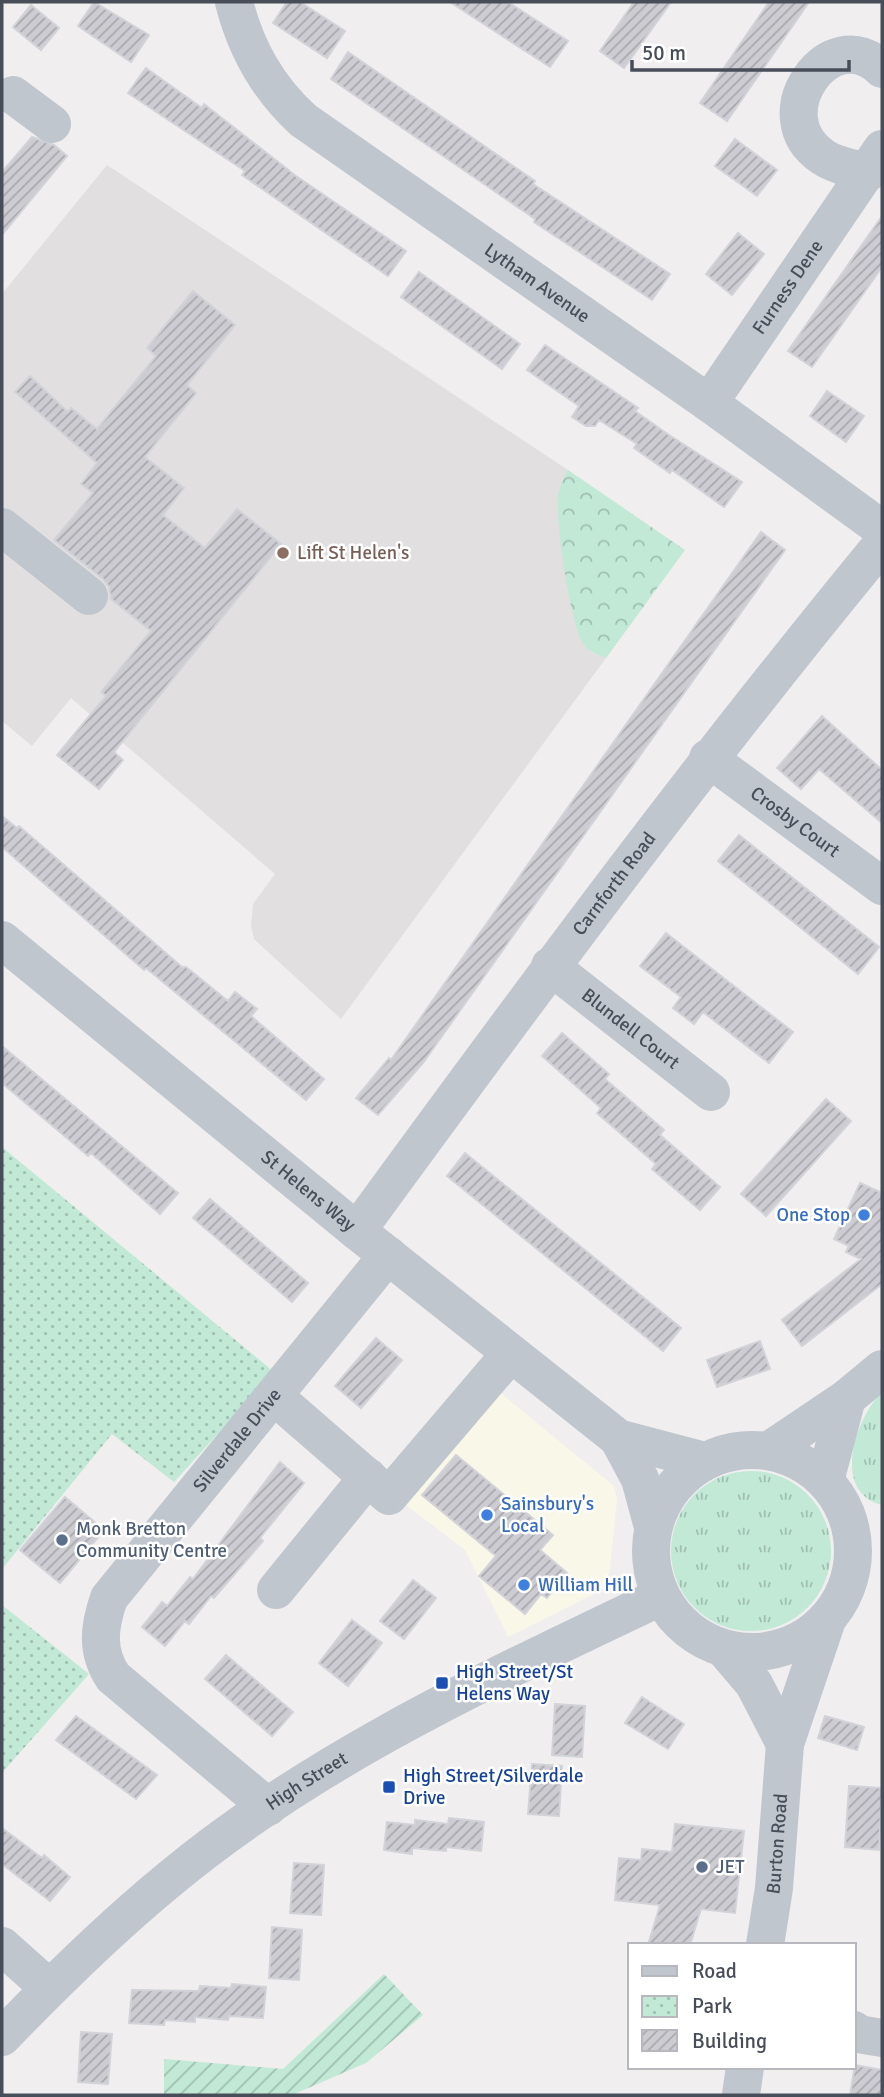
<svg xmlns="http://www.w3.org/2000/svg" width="884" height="2097" font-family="Signika,sans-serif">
  <defs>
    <pattern id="grass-tufts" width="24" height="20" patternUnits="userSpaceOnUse" patternTransform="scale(1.75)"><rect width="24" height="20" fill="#c1e9d6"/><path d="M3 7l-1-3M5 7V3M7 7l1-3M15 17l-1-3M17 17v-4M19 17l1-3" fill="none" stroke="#9fbfb1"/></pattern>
    <pattern id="forest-crowns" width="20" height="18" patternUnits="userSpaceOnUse" patternTransform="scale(1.75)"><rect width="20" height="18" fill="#c1e9d6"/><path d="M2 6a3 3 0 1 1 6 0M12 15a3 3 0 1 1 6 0" fill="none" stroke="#9fbfb1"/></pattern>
    <pattern id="park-dots" width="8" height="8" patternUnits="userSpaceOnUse" patternTransform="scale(1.75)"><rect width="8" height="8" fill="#c1e9d6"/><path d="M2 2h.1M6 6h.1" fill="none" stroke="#9fbfb1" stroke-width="1.8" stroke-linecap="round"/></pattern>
    <pattern id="garden-furrows" width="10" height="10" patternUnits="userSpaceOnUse" patternTransform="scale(1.75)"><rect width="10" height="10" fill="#c1e9d6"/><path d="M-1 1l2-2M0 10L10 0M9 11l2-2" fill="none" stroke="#9fbfb1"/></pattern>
    <pattern id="building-hatch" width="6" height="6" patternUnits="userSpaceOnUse" patternTransform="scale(1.75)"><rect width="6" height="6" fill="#ccccd2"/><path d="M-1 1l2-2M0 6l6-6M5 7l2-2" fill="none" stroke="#a8a8ad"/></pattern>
  </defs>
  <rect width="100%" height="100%" fill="#f0eeee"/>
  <path fill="#f9f7e8" d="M498 1391 614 1486 617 1500 610 1570 602 1590 508 1637 465 1550 406 1505Z"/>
  <path fill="#e1dfdf" d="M107 165 568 470 559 490 591 652 606 658 341 1019 254 939 251 926 253 904 275 874 71 698 32 746 2 721V294Z"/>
  <path fill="url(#grass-tufts)" d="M882 1392V1505C830 1492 856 1417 882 1392Z
    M671 1551a80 80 0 1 1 160 0a80 80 0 1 1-160 0Z"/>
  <path fill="url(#forest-crowns)" d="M568 470 685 550 606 658C596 654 586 651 581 640 570 616 553 515 559 490 561 483 565 476 568 470Z"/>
  <path fill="url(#park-dots)" d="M2 1147 274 1372 174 1482 112 1434 2 1569Z
    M2 1605 89 1674 2 1773Z"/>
  <path fill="url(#garden-furrows)" d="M384 1974 423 2015 366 2063 292 2095H164V2059L283 2069Z"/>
  <path fill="url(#building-hatch)" stroke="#d2d3d8" stroke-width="2" d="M94 2 149 35 131 62 78 26Z
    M287 2H300L345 31 327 58 273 23Z
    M450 2H508L568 41 550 67Z
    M634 2H671L624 68 600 51Z
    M769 2H809L727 121 700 103Z
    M31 5 59 28 41 50 13 27Z
    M348 52 535 181 533 184 670 274 652 300 534 222 535 219 331 79Z
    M146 68 202 108 204 104 296 176 406 251 388 276 242 175 245 171 128 93Z
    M32 137 54 145 67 156 2 235V172Z
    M735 139 777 170 757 196 715 166Z
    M882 216V267L812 367 788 351Z
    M738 233 764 254 732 295 706 274Z
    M419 272 520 344 502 369 401 297Z
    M193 291 235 325 187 385 196 393 145 457 184 488 163 515 205 548 237 509 281 544 114 752 123 760 99 789 57 755 106 696 101 692 151 631 111 599 109 587 103 579 54 540 93 493 81 484 97 463 15 392 30 376 68 412 71 408 97 429 156 356 147 348Z
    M545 345 638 408 635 411 669 435 742 482 724 507 672 470 670 473 634 448 637 444 599 420 595 426H586L572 417 579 406 527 370Z
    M827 391 864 416 846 442 810 416Z
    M761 532 785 550 423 1063 378 1115 356 1098 389 1058 391 1060Z
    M822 716 882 770V823L819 769 801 789 777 768Z
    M2 816 17 828 19 826 182 967H186L228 1001 235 992 257 1009 251 1016 324 1079 306 1100 146 968 144 970 2 847Z
    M739 835 879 947 858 974 718 861Z
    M666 933 793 1032 769 1063 703 1012 694 1024 673 1008 681 997 640 966Z
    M562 1033 609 1074 605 1079 664 1130 660 1135 720 1187 700 1210 652 1169 656 1164 597 1113 601 1108 542 1056Z
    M2 1046 178 1193 160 1214 91 1153 88 1156 2 1083Z
    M826 1099 851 1121 766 1216 741 1194Z
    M465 1153 681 1328 663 1351 447 1176Z
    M860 1183 882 1193V1284L802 1346 782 1320 861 1259 846 1252 849 1246 834 1239Z
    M210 1199 308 1283 292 1302 193 1218Z
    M376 1338 402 1360 361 1408 335 1386Z
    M760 1341 770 1369 717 1387 707 1360Z
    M456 1455 553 1535 540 1550 567 1573 547 1598 541 1594 525 1614 479 1576 496 1556 422 1495Z
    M280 1462 304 1483 260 1538 263 1541 214 1598 211 1596 189 1624 185 1621 165 1646 142 1627 162 1602 167 1606 190 1577 193 1579Z
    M65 1497 104 1530 60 1583 20 1550Z
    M413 1580 436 1598 404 1639 380 1621Z
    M352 1620 382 1643 348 1686 319 1663Z
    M226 1655 293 1712 272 1736 205 1679Z
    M642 1697 684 1724 668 1749 625 1723Z
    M555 1704 585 1706 582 1757 552 1755Z
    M76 1716 157 1775 136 1799 56 1740Z
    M825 1716 864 1727 857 1750 818 1738Z
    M532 1764 562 1766 559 1816 528 1814Z
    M849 1786 882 1788 879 1850 845 1847Z
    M449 1818 484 1822 481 1851 446 1847V1851L412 1848V1854L384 1850 387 1822 415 1825V1820L448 1824Z
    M675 1824 744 1831 735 1913 701 1909 690 1945H648L660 1905 615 1900 619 1858 641 1860 642 1849 672 1852Z
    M2 1828 42 1858 44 1855 70 1877 50 1901 2 1864Z
    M294 1863 324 1865 321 1915 290 1913Z
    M272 1927 302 1930 299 1980 269 1978Z
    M232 1984 266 1987 263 2018 229 2016 228 2020 195 2017V2022L165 2020 164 2025 129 2023 132 1990 199 1991 200 1986 231 1988Z
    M81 2032 112 2034 108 2084 78 2082Z
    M855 2065 882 2070V2095H850Z"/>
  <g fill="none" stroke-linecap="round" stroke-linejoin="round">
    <g stroke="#c0c6ce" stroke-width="38">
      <path id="s1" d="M234 2C246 49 267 87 303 120L709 403 882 529"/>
      <path d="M13 95 52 124"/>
      <path d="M869 172C853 168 836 166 823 157 761 116 831 18 882 69"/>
      <path id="s2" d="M709 403 882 149"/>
      <path d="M2 527 89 596"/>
      <path id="s3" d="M708 758 882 886"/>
      <path id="s4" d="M2 940 357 1231 618 1438 705 1461"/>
      <path id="s5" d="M550 966 711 1092"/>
      <path id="s6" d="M357 1231C527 998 698 767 882 544"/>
      <path d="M275 1397 389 1496 510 1354"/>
      <path d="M618 1438 640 1479 653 1527"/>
      <circle cx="752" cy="1551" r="101"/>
      <path d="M768 1451 847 1398 882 1369"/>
      <path d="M825 1481 847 1398"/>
      <path d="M276 1590 368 1477"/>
      <path d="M725 1650 754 1684 785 1744"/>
      <path id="s7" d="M268 1807 113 1677C96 1651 99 1627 109 1598L388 1255"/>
      <path id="s8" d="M765 1945 774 1888 785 1744 827 1620"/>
      <path d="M2 1946 49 1988"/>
      <path d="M854 2030 858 2034 882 2038"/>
      <path id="s9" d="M2 2037C56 1981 111 1927 171 1878 317 1757 491 1678 660 1597"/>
      <path d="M741 2095 745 2067"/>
    </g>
  </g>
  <circle fill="#8d6e63" stroke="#fff" stroke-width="2.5" cx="283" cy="553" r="7"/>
  <g fill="#3f7fe0" stroke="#fff" stroke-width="2.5">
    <circle cx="864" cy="1215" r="7"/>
    <circle cx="487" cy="1515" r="7"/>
    <circle cx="524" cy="1585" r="7"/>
  </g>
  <g fill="#5c6f8a" stroke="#fff" stroke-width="2.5">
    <circle cx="62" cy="1540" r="7"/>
    <circle cx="702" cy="1867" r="7"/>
  </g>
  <g fill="#1a4fb4" stroke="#fff" stroke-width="2.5">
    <rect x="435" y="1676" width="14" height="14" rx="3.5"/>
    <rect x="382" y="1780" width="14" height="14" rx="3.5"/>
  </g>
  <g text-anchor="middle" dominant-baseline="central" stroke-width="5" stroke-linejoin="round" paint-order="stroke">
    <g font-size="19" fill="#484e59" stroke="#fff">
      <text stroke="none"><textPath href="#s1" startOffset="424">Lytham Avenue</textPath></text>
      <text stroke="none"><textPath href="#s2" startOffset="140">Furness Dene</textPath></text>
      <text stroke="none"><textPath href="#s3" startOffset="108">Crosby Court</textPath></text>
      <text stroke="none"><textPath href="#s6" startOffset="432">Carnforth Road</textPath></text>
      <text stroke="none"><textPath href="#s5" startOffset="102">Blundell Court</textPath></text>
      <text stroke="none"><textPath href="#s4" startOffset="396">St Helens Way</textPath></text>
      <text stroke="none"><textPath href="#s7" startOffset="488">Silverdale Drive</textPath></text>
      <text stroke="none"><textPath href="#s9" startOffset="399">High Street</textPath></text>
      <text stroke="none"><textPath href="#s8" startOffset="102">Burton Road</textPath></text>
    </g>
    <g font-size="19" fill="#785e54" stroke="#fff" text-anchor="start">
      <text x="297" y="553">Lift St Helen's</text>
    </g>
    <g font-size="19" fill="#366cbe" stroke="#fff" text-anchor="start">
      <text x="850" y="1215" text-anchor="end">One Stop</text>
      <text x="501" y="1504">Sainsbury's<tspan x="501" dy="22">Local</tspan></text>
      <text x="538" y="1585">William Hill</text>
    </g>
    <g font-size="19" fill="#4e5e75" stroke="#fff" text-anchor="start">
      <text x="76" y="1529">Monk Bretton<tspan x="76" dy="22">Community Centre</tspan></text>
      <text x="716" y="1867">JET</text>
    </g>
    <g font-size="19" fill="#164399" stroke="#fff" text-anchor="start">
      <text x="456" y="1672">High Street/St<tspan x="456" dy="22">Helens Way</tspan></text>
      <text x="403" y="1776">High Street/Silverdale<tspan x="403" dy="22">Drive</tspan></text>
    </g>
  </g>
  <rect width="884" height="2097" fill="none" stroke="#484e59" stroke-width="7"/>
  <rect x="628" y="1943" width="228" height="126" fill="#ffffff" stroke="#b6b8bd" stroke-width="2"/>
  <rect x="642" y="1966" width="35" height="10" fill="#c0c6ce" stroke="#b6b8bd" stroke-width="2"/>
  <text x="692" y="1978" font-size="21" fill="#484e59">Road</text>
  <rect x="642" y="1996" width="35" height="21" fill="url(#park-dots)" stroke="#b6b8bd" stroke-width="2"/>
  <text x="692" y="2013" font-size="21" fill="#484e59">Park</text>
  <rect x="642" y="2030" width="35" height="21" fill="url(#building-hatch)" stroke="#b6b8bd" stroke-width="2"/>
  <text x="692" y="2048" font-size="21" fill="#484e59">Building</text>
  <path d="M632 60v10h217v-10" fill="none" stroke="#484e59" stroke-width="3.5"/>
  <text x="642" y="60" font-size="21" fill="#484e59" stroke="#ffffff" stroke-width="5" paint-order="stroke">50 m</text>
</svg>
